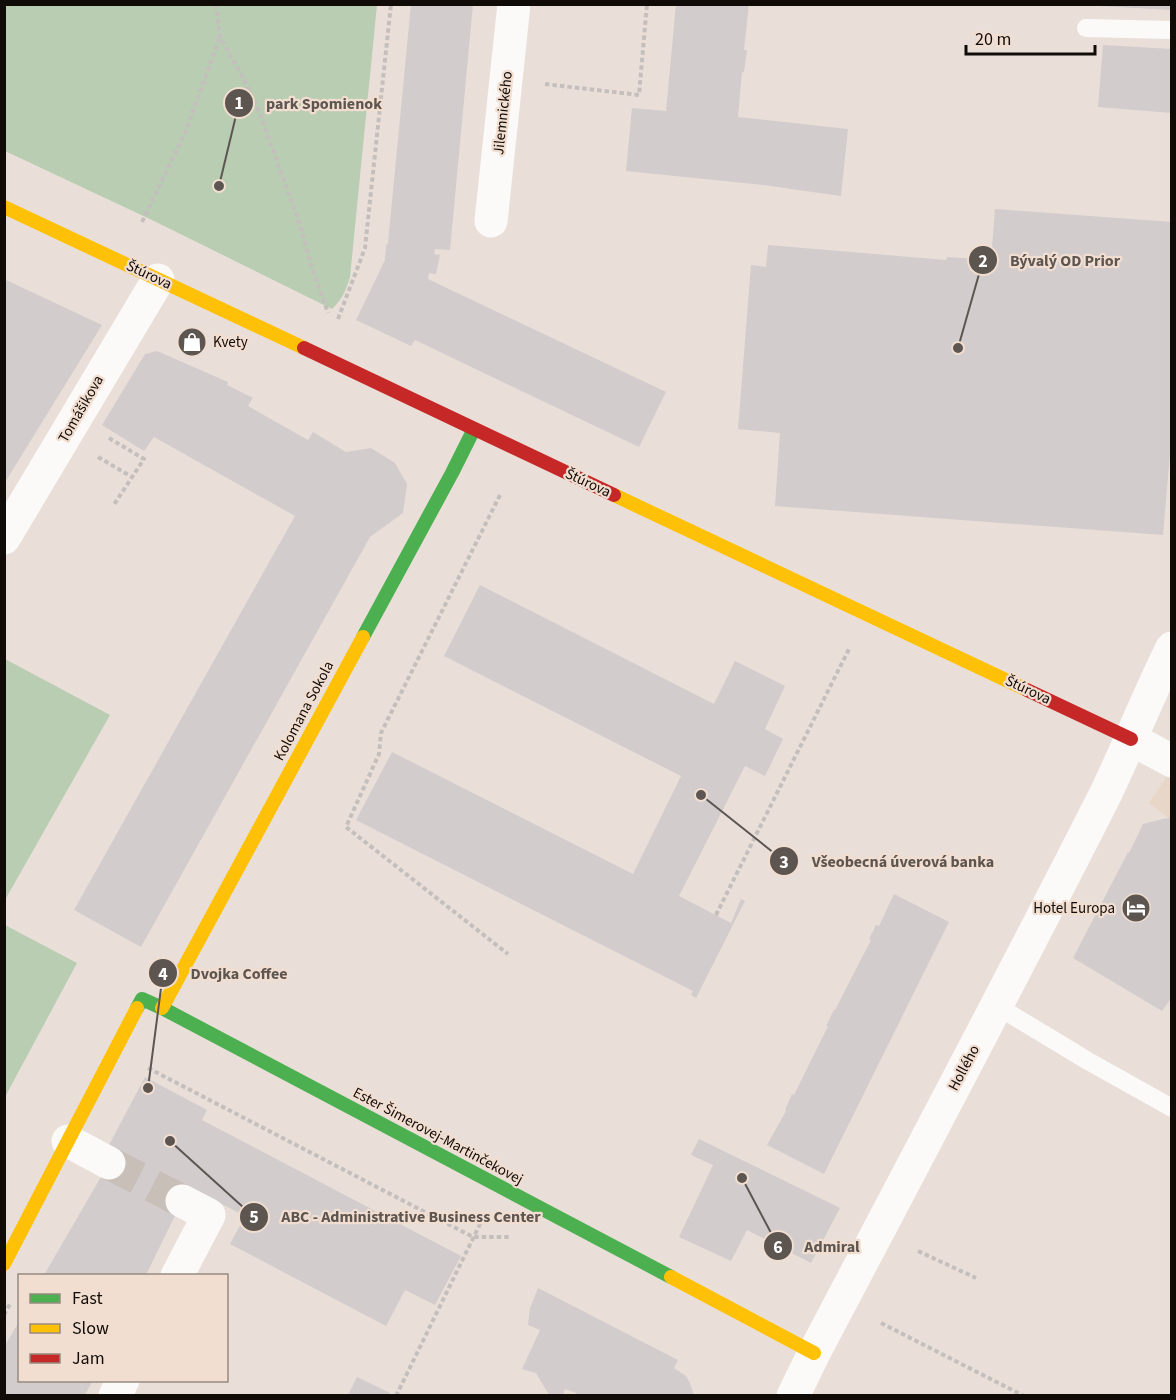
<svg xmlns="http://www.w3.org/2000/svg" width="1176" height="1400" font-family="'Source Sans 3',sans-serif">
  <rect width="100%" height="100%" fill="#e9dfd8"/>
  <path fill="#e8d6c8" d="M1171 770V820L1149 803Z"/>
  <path fill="#b9cdb2" d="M5 4 377 5 350 277C346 290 342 300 332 309L154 221 5 151Z
    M5 659 110 715 5 900Z
    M5 925 77 963 5 1097V924Z"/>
  <path fill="#d2cccd" d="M411 4H473L450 250 435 249 434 254 440 255 436 274 429 273 428 279 666 392 639 447 415 340 411 346 356 320 385 260 386 245 388 243Z
    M676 4H749L744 50H747L744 72H742L738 117 848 129 841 196 763 185 626 171 632 108 666 111Z
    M1098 4H1172V10L1098 6Z
    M1103 45 1172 49V113L1098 107Z
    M995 209 1172 222V430L1163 535 775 506 780 433 738 429 751 265 766 267 768 245 946 260 947 257 991 260Z
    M4 279 102 325 4 484Z
    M157 351 228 382 227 385 253 398 248 406 308 440 313 432 346 452 371 448 395 463 407 484 403 513 370 537 141 947 74 910 295 516 154 437 144 451 102 425 145 354Z
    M480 585 714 704 735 661 785 686 765 729 783 739 765 776 745 766 679 896 731 923 741 899 745 901 696 998 691 995 693 991 356 820 392 752 633 874 681 776 444 656Z
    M1169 817 1172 820V997L1162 1011 1073 958 1125 858 1128 852 1129 853 1143 824 1167 818 1168 819Z
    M894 894 949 922 824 1174 767 1145 786 1111 785 1110 792 1094 794 1095 828 1026H826L834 1010H835L871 940 869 939 876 925 879 926Z
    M145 1077 207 1110 202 1120 461 1256 435 1305 405 1290 386 1326 230 1244 245 1216 189 1187 146 1275H44L112 1158 116 1148 109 1145Z
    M699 1139 840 1208 811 1263 747 1230 731 1261 679 1237 713 1165 691 1155Z
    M538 1288 678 1360 674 1368 686 1376 690 1383 694 1395H576V1393L565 1389 563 1395H549L536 1373 522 1369 540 1330 528 1325 530 1308Z
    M20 1320V1380H93L85 1395H4V1347Z
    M357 1377 390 1393 388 1395H348Z"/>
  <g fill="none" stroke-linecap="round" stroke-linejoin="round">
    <path stroke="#c9bfb9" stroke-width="33" stroke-dasharray="33 16" stroke-linecap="butt" d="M109 1163 182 1201"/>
    <path stroke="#c4bfbd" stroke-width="4" stroke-dasharray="4.5 3" stroke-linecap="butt" d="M216 4 220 37 239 70 258 108 300 225 311 265 328 313
      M545 84 639 95 647 4
      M142 222 185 133 220 37
      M338 319 365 248 391 4
      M109 438 144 459 113 506
      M98 457 132 477
      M500 495 381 733 379 754 346 827 508 954
      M716 915 849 649
      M148 1068 473 1237H510
      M918 1251 976 1278
      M4 1315 11 1302
      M881 1323 1024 1396
      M396 1396 482 1220"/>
    <path stroke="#fcfaf9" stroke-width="18" d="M1086 28 1172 30
      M997 1006 1088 1061 1172 1108"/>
    <path stroke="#fcfaf9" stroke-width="33" d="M491 221 514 4
      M4 538 158 280
      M1131 739 1172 761
      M68 1141 109 1163
      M177 1276 209 1215 182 1201
      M115 1396 123 1380
      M793 1396 814 1353C912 1167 1011 981 1106 793 1129 745 1148 696 1172 648"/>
    <path stroke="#4caf50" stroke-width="14" d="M363 637 452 473 474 429
      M137 1008 142 999 162 1008 671 1277"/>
    <path stroke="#ffc107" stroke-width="14" d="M4 207 304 348
      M614 495 1027 690
      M162 1008 363 637
      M4 1264 137 1008
      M671 1277 814 1353"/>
    <path stroke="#c62828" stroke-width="14" d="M304 348 614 495
      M1027 690 1131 739"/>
  </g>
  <defs>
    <g id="shop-disc" transform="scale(1.5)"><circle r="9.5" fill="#5d5550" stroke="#f1ded0"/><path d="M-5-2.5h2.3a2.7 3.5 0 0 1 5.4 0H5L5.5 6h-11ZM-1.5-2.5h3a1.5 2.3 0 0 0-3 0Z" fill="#fff"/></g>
    <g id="hotel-disc" transform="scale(1.5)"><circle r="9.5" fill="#5d5550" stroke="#f1ded0"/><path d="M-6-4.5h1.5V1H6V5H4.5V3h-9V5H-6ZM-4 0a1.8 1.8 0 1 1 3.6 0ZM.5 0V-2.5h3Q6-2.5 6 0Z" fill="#fff"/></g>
  </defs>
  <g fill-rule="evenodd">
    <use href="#shop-disc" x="192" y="342"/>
    <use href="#hotel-disc" x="1136" y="908"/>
  </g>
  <g text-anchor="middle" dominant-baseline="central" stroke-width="4.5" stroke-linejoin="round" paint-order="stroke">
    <g font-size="15" fill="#110b07" stroke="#f1ded0">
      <text transform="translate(503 113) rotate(-84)">Jilemnického</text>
      <text transform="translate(149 275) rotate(25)">Štúrova</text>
      <text transform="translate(81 409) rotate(-60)">Tomášikova</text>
      <text transform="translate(588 483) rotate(25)">Štúrova</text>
      <text transform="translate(1028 690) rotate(25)">Štúrova</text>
      <text transform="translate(304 711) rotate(-62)">Kolomana Sokola</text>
      <text transform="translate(964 1068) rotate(-62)">Hollého</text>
      <text transform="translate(438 1136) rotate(28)">Ester Šimerovej-Martinčekovej</text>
    </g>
    <g font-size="15" fill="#110b07" stroke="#f1ded0" text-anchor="start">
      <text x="213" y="342">Kvety</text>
      <text x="1115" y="908" text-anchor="end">Hotel Europa</text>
    </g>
  </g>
  <path fill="none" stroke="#5d5550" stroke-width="2" d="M219 186L239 103M958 348L983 260M701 795L784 861M148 1088L163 973M170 1141L254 1217M742 1178L778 1246"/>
  <g fill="#5d5550" stroke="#f1ded0" stroke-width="2">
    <circle cx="219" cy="186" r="6"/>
    <circle cx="958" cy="348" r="6"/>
    <circle cx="701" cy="795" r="6"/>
    <circle cx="148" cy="1088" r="6"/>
    <circle cx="170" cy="1141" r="6"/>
    <circle cx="742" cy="1178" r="6"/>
    <circle cx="239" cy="103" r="15"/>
    <circle cx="983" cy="260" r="15"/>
    <circle cx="784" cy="861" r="15"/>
    <circle cx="163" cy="973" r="15"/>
    <circle cx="254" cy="1217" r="15"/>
    <circle cx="778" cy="1246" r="15"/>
  </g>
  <g font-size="18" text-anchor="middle" font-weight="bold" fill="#fff">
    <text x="239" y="109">1</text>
    <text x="983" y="267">2</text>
    <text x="784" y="868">3</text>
    <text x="163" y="980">4</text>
    <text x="254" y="1223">5</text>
    <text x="778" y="1253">6</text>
  </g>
  <g font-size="16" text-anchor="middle" font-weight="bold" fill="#5d5550" stroke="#f1ded0" stroke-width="4.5" stroke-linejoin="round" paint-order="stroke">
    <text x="324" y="109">park Spomienok</text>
    <text x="1065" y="266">Bývalý OD Prior</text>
    <text x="903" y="867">Všeobecná úverová banka</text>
    <text x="239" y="979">Dvojka Coffee</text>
    <text x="411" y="1222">ABC - Administrative Business Center</text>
    <text x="832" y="1252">Admiral</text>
  </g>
  <rect width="1176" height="1400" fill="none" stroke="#110b07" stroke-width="12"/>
  <rect x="18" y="1274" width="210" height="108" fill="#f1ded0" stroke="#978a80" stroke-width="1.5"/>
  <rect x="30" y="1294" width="30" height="9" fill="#4caf50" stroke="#978a80" stroke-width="1.5"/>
  <text x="72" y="1304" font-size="18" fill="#110b07">Fast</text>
  <rect x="30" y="1324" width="30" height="9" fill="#ffc107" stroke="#978a80" stroke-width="1.5"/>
  <text x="72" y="1334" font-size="18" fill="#110b07">Slow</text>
  <rect x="30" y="1354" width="30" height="9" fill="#c62828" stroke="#978a80" stroke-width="1.5"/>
  <text x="72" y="1364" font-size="18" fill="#110b07">Jam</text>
  <path d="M966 45v9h129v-9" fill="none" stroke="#110b07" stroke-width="3"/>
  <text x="975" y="45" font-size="18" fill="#110b07" stroke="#f1ded0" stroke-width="4.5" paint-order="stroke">20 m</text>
</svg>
